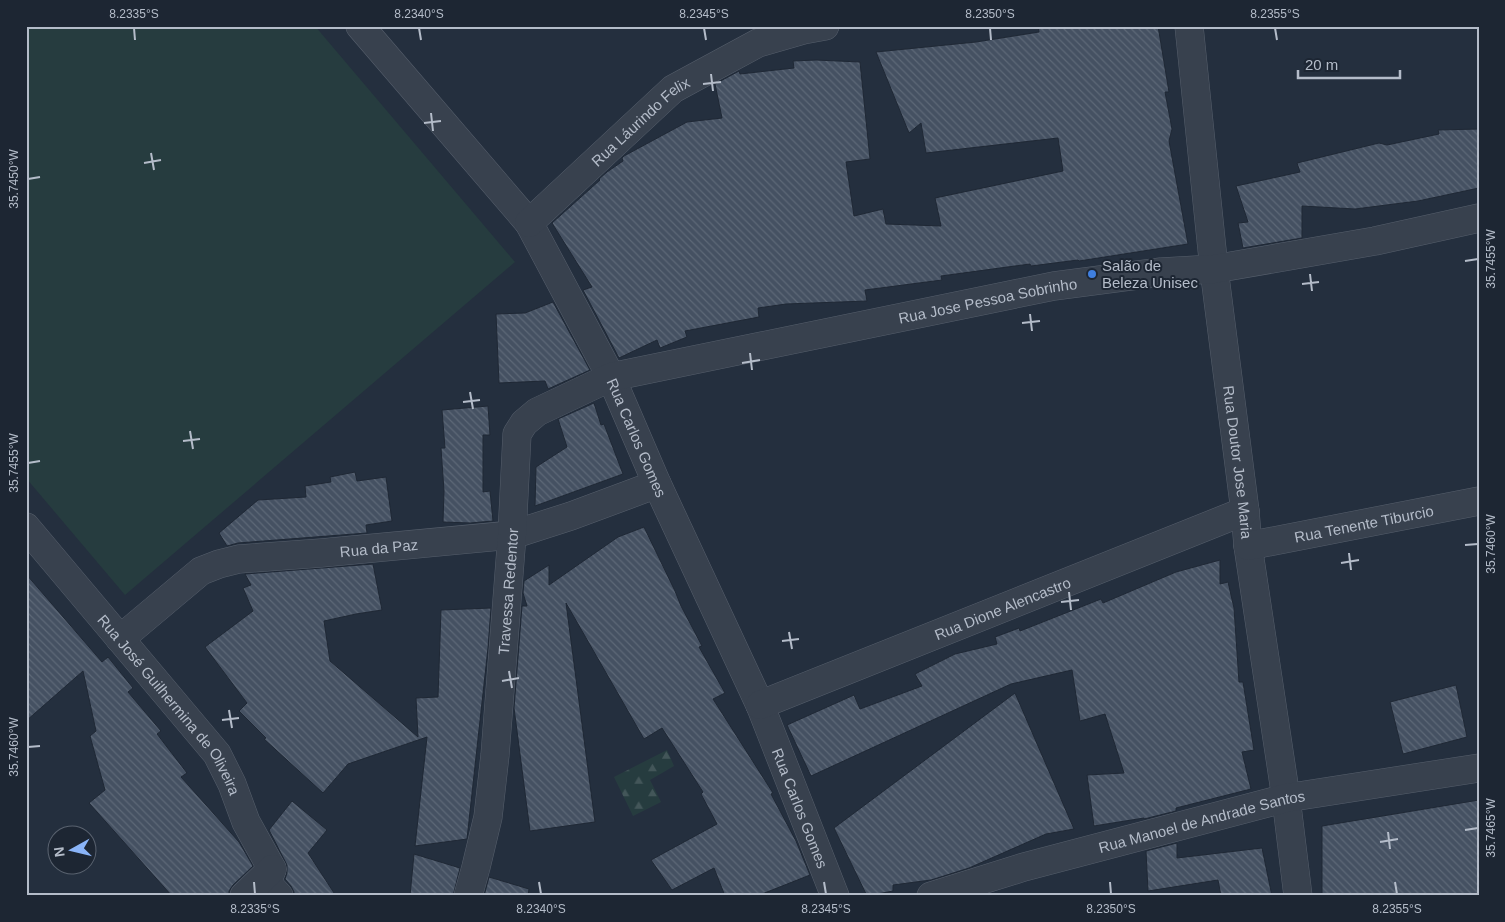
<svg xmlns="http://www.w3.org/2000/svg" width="1505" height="922" font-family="Helvetica,sans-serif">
  <defs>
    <pattern id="forest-firs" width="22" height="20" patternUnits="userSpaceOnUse" patternTransform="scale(1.25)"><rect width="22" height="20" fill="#263c3f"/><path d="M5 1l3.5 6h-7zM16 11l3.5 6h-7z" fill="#435659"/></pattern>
    <pattern id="building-back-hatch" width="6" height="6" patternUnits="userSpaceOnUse" patternTransform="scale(1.25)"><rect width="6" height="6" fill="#455162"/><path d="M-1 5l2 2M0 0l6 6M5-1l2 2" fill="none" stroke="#5d6877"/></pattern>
  </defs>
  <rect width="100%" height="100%" fill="#242f3e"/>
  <path fill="#263c3f" d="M26 26H315L515 262 125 595 26 478Z"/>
  <path fill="url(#forest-firs)" d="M667 750 674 766 650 780 661 802 633 816 614 777Z"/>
  <path fill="url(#building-back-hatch)" stroke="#1f2835" d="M1038 26H1158L1169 92H1165L1172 129 1169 141 1188 244 1079 261 1078 260 1031 266 1030 264 941 276 942 280 865 290 867 301 786 304 758 308 759 317 685 331 687 337 660 348 657 340 619 358 583 290 592 287 552 223 600 180 599 179 607 172 623 161 622 158 624 156 687 122 722 118 715 84 739 71 740 74 794 68 793 61 816 60 860 62 870 159 846 162 854 216 883 209 886 224 941 226 935 198 1063 171 1058 138 926 153 921 123 909 133 876 52 976 42 1039 32Z
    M1479 129V188L1418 201 1355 209 1302 206V238L1243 248 1238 223 1248 222 1236 186 1300 172 1297 163 1379 143 1387 145 1439 134 1438 130Z
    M553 302 590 370 548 389 545 381 499 383 496 314 525 313Z
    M594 403 601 425 604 424 623 474 535 506 536 467 567 447 558 419Z
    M488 406 490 435H483V492L490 491 493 521 470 523 443 522 444 491 441 448H445L442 410Z
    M355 472 357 481 386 477 392 521 366 525 367 533 238 543 227 546 219 533 258 500 306 497 305 486 331 482 330 477Z
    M644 527 675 591 681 606 702 646 699 647 725 693 713 699 773 793 771 794 796 841 810 875 757 896H725L714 868 672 890 651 860 717 824 701 794 703 792 662 728 644 739 566 603 595 822 530 831 514 708 522 606H527L523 593 524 581 549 565V585L618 537Z
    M1220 560V584L1228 582 1234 608 1239 682H1243L1254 750 1242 752 1251 789 1176 808V811L1144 819V818L1094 826 1087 775 1124 773 1105 714 1080 721 1072 670 1011 684 811 776 787 725 854 695 860 709 922 686 915 674 955 654 997 644 995 637 1019 628 1020 631 1101 599 1103 603 1176 572Z
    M373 564 382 610 356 614 324 621 330 661 418 737 416 698 438 697 441 610 491 608 488 648 467 839 415 846 427 737 348 764 323 793 264 739 266 738 239 711 247 703 205 647 253 611 243 588 251 585 245 574Z
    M26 574 102 662 108 657 133 688 128 692 161 731 157 734 187 773 181 777 239 842 253 866 233 885 229 891V896H172L89 803 105 790 90 736 96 731 83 671 26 721Z
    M1456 685 1467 737 1403 754 1390 702Z
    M1015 693 1074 829 1046 834 969 868 931 880 893 885V891L867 896 834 828Z
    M1479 800V896H1322V826Z
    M292 801 327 830 308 853 336 896H294V892L291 886 285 879 287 873V865L269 830Z
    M1177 843V858L1262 848 1272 896H1221L1218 880 1148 891 1146 851Z
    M414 854 460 868 453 896H410Z
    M489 877 529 889 528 896H484Z"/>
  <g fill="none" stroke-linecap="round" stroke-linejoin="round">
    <g stroke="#565f6c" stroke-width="29">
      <g id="minor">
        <path id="s1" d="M360 26 529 223 611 377 657 484 760 705 835 896"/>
        <path id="s2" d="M1189 26 1214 269 1245 511 1248 546 1286 798 1298 896"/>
        <path id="s3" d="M529 223 673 89 758 43 803 30 825 26"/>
        <path id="s4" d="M26 527 217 754 232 784 246 822 272 869 267 883 279 896"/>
        <path id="s5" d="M1248 546 1479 501"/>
        <path id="s6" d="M120 639 201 571 219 564 239 559 321 553 512 535 571 516 657 484"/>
        <path id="s7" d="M760 705 1245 511"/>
        <path d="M244 896 272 869"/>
        <path id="s8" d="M468 896 476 867 488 817 495 755 512 535 517 434 524 423 537 412 611 377 1054 286 1161 272 1214 269 1375 241 1479 218"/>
        <path id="s9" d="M931 896 1024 867 1286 798 1479 768"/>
      </g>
    </g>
    <use href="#minor" stroke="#38414e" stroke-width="28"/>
  </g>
  <path fill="none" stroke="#b4bcc9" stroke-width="2" d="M134 28 135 40M419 28 421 40M704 28 706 40M990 28 991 40M1275 28 1277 40M711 74 713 91M703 84 721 82M431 113 433 131M424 123 441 121M151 153 154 170M144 163 161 160M28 179 40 177M1465 261 1478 259M1310 274 1312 291M1302 284 1319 282M1030 314 1032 331M1022 323 1040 321M750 353 752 370M742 363 760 360M470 392 473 409M463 402 480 400M190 431 193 449M183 441 200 439M28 463 40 461M1465 545 1478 544M1349 553 1351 570M1341 563 1359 560M1069 592 1071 610M1061 602 1079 600M789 632 792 649M782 641 799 639M509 671 512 688M502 681 519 678M229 710 232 728M222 720 239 718M28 747 40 746M1465 830 1478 828M1388 832 1390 849M1380 842 1398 839M254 882 255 894M539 882 541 894M824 882 826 894M1110 882 1111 894M1395 882 1397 894"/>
  <circle fill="#3f7fe0" stroke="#1d2633" stroke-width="2" cx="1092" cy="274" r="5"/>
  <g text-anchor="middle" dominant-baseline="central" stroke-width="4" stroke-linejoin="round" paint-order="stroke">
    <g font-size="15" fill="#b4bcc9" stroke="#1d2633">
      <text stroke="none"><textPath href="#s3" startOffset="151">Rua Láurindo Felix</textPath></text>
      <text stroke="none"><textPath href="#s8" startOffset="962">Rua Jose Pessoa Sobrinho</textPath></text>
      <text stroke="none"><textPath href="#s1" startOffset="500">Rua Carlos Gomes</textPath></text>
      <text stroke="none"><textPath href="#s2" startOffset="439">Rua Doutor Jose Maria</textPath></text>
      <text stroke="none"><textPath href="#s5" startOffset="118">Rua Tenente Tiburcio</textPath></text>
      <text stroke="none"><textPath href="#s6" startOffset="286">Rua da Paz</textPath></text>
      <text stroke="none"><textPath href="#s8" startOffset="308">Travessa Redentor</textPath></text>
      <text stroke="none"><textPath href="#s7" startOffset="261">Rua Dione Alencastro</textPath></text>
      <text stroke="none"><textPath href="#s4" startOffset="229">Rua José Guilhermina de Oliveira</textPath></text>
      <text stroke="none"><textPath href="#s1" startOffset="905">Rua Carlos Gomes</textPath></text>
      <text stroke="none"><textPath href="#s9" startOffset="281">Rua Manoel de Andrade Santos</textPath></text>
    </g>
    <g font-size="15" fill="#b4bcc9" stroke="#1d2633" text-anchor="start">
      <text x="1102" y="265">Salão de<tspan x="1102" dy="17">Beleza Unisec</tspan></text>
    </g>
  </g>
  <rect width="1505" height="922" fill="none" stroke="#1d2633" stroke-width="55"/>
  <g transform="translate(72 850) rotate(262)"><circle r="24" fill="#1d2633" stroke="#59626f"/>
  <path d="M0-4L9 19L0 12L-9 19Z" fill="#8ab4f8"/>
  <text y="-8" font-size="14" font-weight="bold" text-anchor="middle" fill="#b4bcc9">N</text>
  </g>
  <path d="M1298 70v8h102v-8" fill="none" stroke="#b4bcc9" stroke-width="2.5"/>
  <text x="1305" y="70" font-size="15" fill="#b4bcc9" stroke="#1d2633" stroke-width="4" paint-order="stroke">20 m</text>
  <rect x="28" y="28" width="1450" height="866" fill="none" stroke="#b4bcc9" stroke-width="2"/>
  <g font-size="12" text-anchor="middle" fill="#b4bcc9">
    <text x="134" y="18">8.2335°S</text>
    <text x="419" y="18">8.2340°S</text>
    <text x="704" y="18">8.2345°S</text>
    <text x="990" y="18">8.2350°S</text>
    <text x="1275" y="18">8.2355°S</text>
    <text transform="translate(14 179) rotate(-90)" y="4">35.7450°W</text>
    <text transform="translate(1491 259) rotate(-90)" y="4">35.7455°W</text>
    <text transform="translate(14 463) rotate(-90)" y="4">35.7455°W</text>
    <text transform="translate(1491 544) rotate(-90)" y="4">35.7460°W</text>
    <text transform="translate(14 747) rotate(-90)" y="4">35.7460°W</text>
    <text transform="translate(1491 828) rotate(-90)" y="4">35.7465°W</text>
    <text x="255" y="913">8.2335°S</text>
    <text x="541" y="913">8.2340°S</text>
    <text x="826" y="913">8.2345°S</text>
    <text x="1111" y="913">8.2350°S</text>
    <text x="1397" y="913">8.2355°S</text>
  </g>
</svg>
